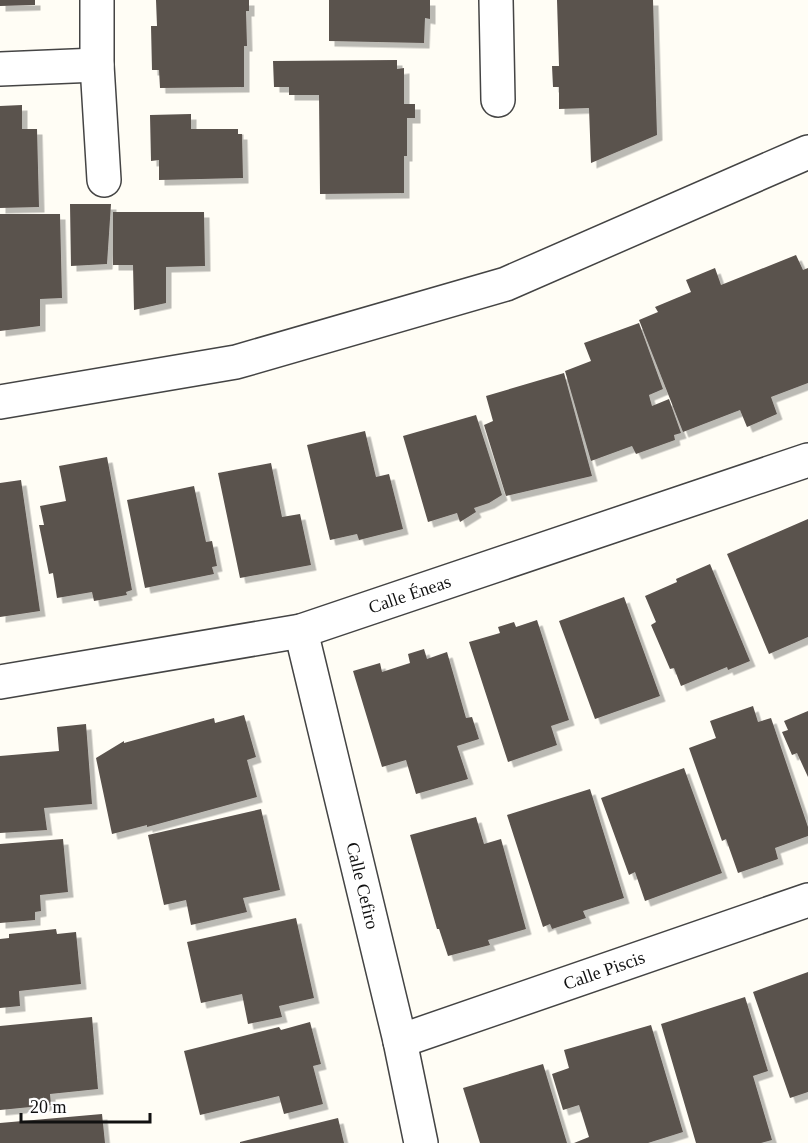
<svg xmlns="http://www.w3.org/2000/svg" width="808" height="1143" font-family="Georgia,serif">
  <defs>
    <filter id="shadow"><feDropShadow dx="5.5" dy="5.5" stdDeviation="0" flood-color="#0004"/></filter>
  </defs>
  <rect width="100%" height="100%" fill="#fffdf5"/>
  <path fill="#5a524d" filter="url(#shadow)" d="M0 0H35V5L0 6Z
    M156 0H249V11H246L247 46H244V87L160 88 159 70H152L151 26H157Z
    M329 0H430V19L425 18 424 43 329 41Z
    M557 0H653L657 135 591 163 589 108 559 109V87H553L552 66H559Z
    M397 60V69L404 68V104H415V118H407V156H404V193L320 194 319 95H289V87H274L273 61Z
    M22 105V129H37L39 207 0 208V106Z
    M191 114V129H238V134H242L243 178 159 180V160L151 161 150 115Z
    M70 204H111L107 264 71 266Z
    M113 212H204L205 266 166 267V303L134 310 133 265H113Z
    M0 214H60L62 298 40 299V326L0 331Z
    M796 255 803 270 808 268V383L771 397 777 414 747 427 740 410 683 432 639 320 658 312 655 307 691 292 686 280 715 268 721 285Z
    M639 323 663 389 649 395 650 399 652 406 669 399 681 433 674 435 675 440 636 454 632 446 591 461 565 371 591 361 584 343Z
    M564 373 592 476 506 496 484 425 493 421 486 396Z
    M476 415 502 495 489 503 474 508 476 512 460 522 457 513 428 522 403 436Z
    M365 431 376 477 389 474 403 529 359 540 357 534 330 540 307 445Z
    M107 457 132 590 126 592 127 595 94 601 92 592 57 598 53 573 49 574 39 525H44L40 506 66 501 59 466Z
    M271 463 282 517 300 514 311 565 240 578 218 473Z
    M21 480 40 611 0 617V483Z
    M194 486 206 542 212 541 217 566 212 567 214 574 145 588 127 500Z
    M808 519V637L769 654 727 554Z
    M710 564 750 661 728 670 727 667 681 686 674 668 670 669 651 625 656 622 645 596 677 582 676 579Z
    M624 597 660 696 595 719 559 621Z
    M537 620 569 720 551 726 557 745 508 762 469 642 500 633 498 627 514 622 516 627Z
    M424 649 427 659 447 652 466 718 472 717 479 739 457 746 468 779 416 794 406 760 382 767 353 671 380 663 382 672 410 663 408 654Z
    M753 706 758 722 771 718 808 827V836L775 848 778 859 738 873 726 839 722 841 689 748 716 738 710 721Z
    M808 711V777L797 753 792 755 782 732 788 730 784 721Z
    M244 715 256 757 247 760 257 797 147 827V825L112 834 96 758 124 741V743L214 718 215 723Z
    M86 724 92 804 44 808 47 830 0 833V756L59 751 57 727Z
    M684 768 722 873 645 901 635 872 629 875 601 798Z
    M590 789 624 898 583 911 586 918 552 929 550 924 543 927 507 815Z
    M261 809 280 890 243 898 247 912 191 925 186 900 164 905 148 835Z
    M476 817 484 844 501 839 526 929 488 940 490 945 448 956 439 929H437L410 835Z
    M63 839 68 892 40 895 41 911 35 912V920L0 923V844Z
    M296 918 314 998 279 1006 282 1017 248 1024 242 994 201 1003 187 942Z
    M56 929 57 934 76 932 81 984 19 991 20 1006 0 1008V939L9 938V934Z
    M808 972V1092L790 1098 753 992Z
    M745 997 768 1071 753 1076 772 1140 761 1143H696L661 1024Z
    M92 1017 98 1089 50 1094 51 1105 0 1110V1026Z
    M310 1022 321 1064 313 1066 323 1104 284 1114 279 1096 200 1115 184 1051 279 1027 281 1030Z
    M651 1025 683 1132 648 1143H574L589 1137 579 1105 563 1110 552 1074 569 1068 564 1050Z
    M543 1064 567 1143H480L463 1088Z
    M102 1114 105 1143H0V1123Z
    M338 1118 344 1143H240V1142Z"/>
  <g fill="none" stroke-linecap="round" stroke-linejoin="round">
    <g stroke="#444" stroke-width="36">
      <g id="minor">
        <path d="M97 0V65L104 180"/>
        <path d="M496 0 498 100"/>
        <path d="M0 69 97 65"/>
        <path d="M0 402 236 362 506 284 808 152"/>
        <path id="s1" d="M301 631 400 1041 421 1143"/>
        <path id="s2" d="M0 682 301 631 808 460"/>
        <path id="s3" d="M400 1041 808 900"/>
      </g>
    </g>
    <use href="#minor" stroke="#fff" stroke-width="33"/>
  </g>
  <g text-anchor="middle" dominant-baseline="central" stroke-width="6" stroke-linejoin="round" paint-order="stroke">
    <g font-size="18" fill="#111" stroke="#fff">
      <text stroke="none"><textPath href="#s2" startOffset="420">Calle Éneas</textPath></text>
      <text stroke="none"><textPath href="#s1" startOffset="262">Calle Cefiro</textPath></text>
      <text stroke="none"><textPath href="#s3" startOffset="216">Calle Piscis</textPath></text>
    </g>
  </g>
  <path d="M21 1113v9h129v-9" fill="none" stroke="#111111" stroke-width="3"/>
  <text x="30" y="1113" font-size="18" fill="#111111" stroke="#ffffff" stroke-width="4.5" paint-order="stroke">20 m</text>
</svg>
